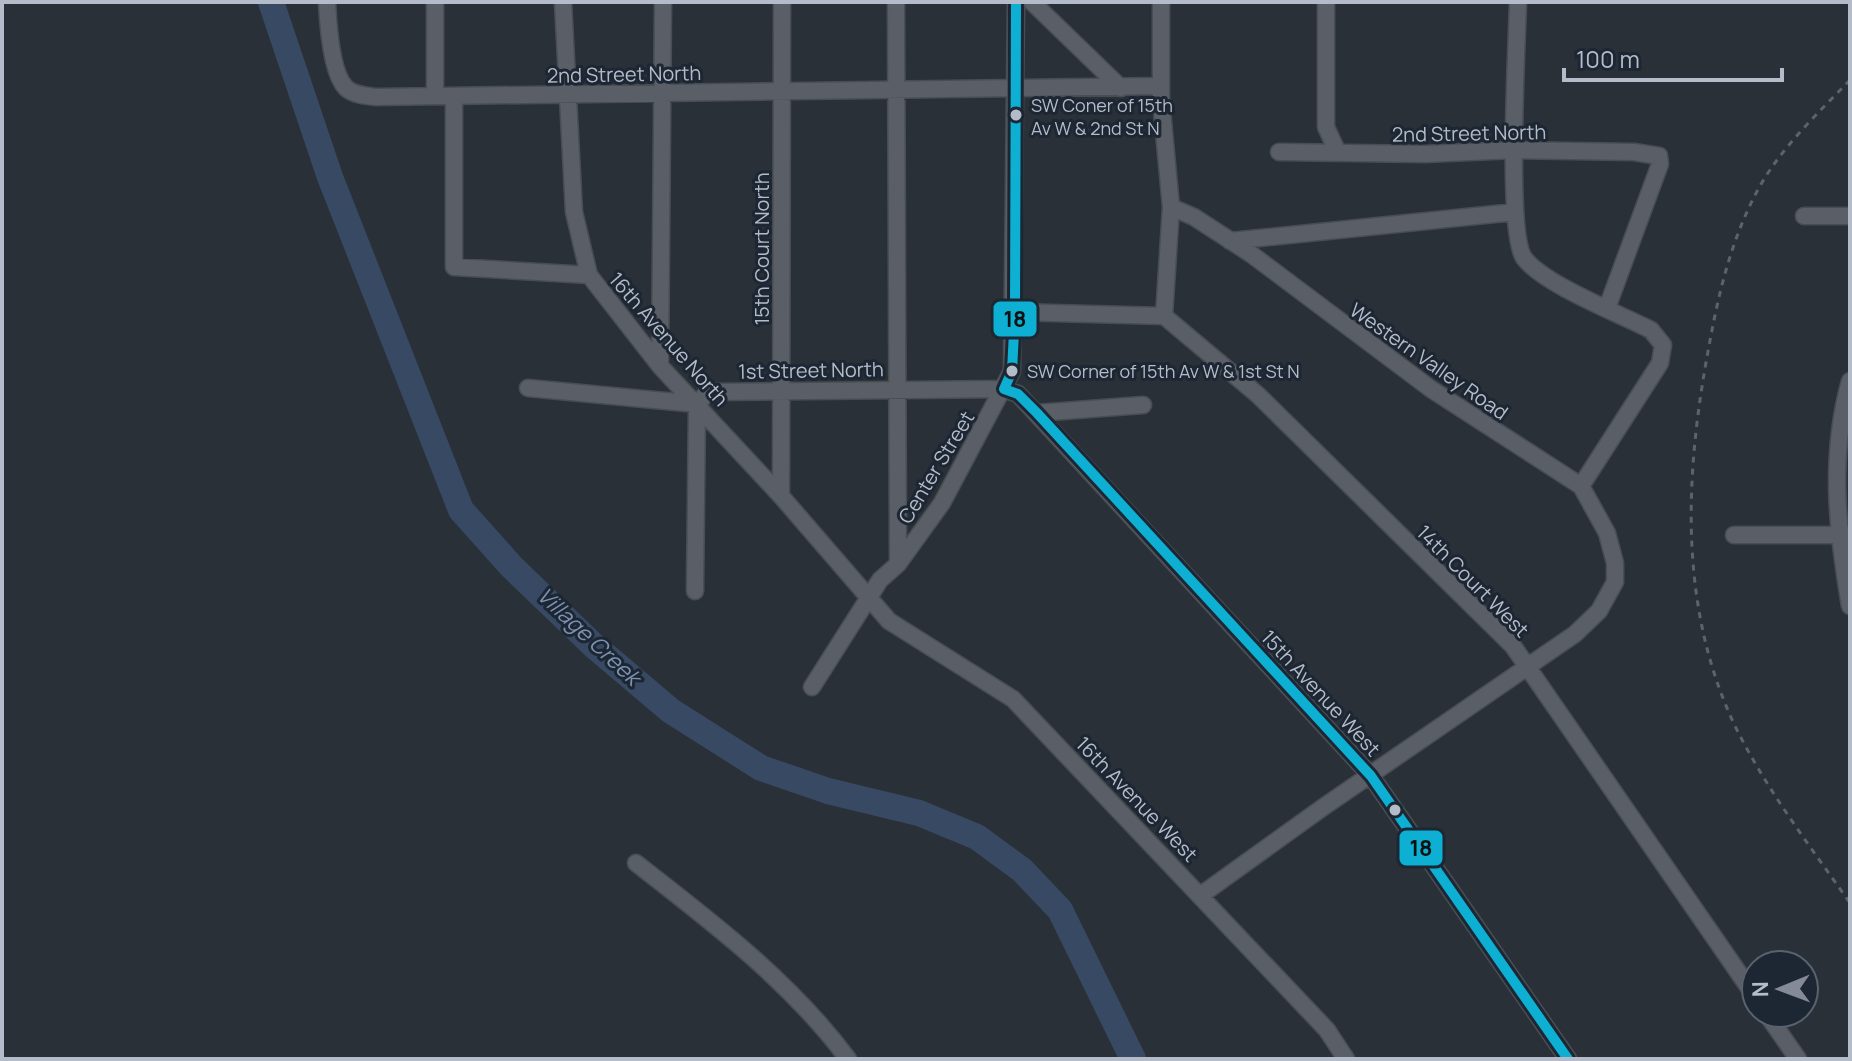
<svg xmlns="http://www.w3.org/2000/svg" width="1852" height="1061" font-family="Manrope,sans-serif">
  <rect width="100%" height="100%" fill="#2a3038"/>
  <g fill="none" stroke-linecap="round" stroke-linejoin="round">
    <path stroke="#384963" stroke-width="26" d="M271 2 330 177 461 510 511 566 593 645 671 711 761 768 828 791 919 813 977 837 1022 870 1060 910 1133 1059"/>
    <g stroke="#484c53" stroke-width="19">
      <path id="minor" d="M327 2C328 23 331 73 346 88 354 95 366 96 376 97L1161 86
        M563 2 574 212 589 275 660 366 781 496 889 621 1013 699 1327 1030 1346 1059
        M896 2 898 564
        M1032 2 1121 88
        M1161 2V100L1171 207 1164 316
        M1326 2V127L1337 151
        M1518 2C1517 44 1506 232 1524 258 1543 284 1620 314 1651 330L1663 345 1660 363 1581 486
        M435 95V2
        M454 96V267L589 275
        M1279 152 1425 154 1515 150 1634 152 1659 156 1660 164 1607 308
        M1171 207 1194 217 1251 254 1431 389 1581 486 1607 533 1615 563V582L1599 611 1575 634 1322 808 1201 895
        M1804 216H1850
        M1230 241 1515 212
        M1015 312 1164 316
        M1164 316 1258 395 1513 646 1756 998
        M660 366 663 2
        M1850 381C1829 456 1837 530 1850 606
        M528 388 697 404 708 392 1004 389 1018 394 1371 776 1568 1059
        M1037 413 1143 405
        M781 496 782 2
        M1734 535H1850
        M695 591 697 404
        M812 687 880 580 898 564 942 503 1012 371 1016 2
        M636 863C712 922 791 982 848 1059
        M1766 1013 1798 1059"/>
    </g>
    <path stroke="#5d636a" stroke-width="3" stroke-dasharray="6 6" stroke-linecap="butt" d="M1850 80C1819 112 1782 147 1760 186 1732 236 1719 291 1709 346 1685 473 1678 606 1735 726 1766 789 1810 846 1850 903"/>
    <use href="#minor" stroke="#5a5e66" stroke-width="16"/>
    <g stroke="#1d2633" stroke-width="16">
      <path id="bus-1" d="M1016 2 1015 312 1012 371 1004 389 1018 394 1037 413 1371 776 1568 1059"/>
    </g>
    <use href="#bus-1" stroke="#0dafd3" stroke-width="10"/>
  </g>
  <g fill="#b4bcc9" stroke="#1d2633" stroke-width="3">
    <circle cx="1016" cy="115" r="7"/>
    <circle cx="1012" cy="371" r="7"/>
    <circle cx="1395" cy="810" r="7"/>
  </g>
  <g text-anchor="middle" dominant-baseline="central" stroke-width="6" stroke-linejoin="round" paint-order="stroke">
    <g font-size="18" fill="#b4bcc9" stroke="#1d2633" text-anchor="start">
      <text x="1031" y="105">SW Coner of 15th<tspan x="1031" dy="23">Av W &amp; 2nd St N</tspan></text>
      <text x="1027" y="371">SW Corner of 15th Av W &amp; 1st St N</text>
    </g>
    <g font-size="20" fill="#b4bcc9" stroke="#1d2633">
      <text transform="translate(624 74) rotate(-1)">2nd Street North</text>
      <text transform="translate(1469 133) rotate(-1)">2nd Street North</text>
      <text transform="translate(761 249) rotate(-90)">15th Court North</text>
      <text transform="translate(669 339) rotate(49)">16th Avenue North</text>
      <text transform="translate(1429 361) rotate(35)">Western Valley Road</text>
      <text transform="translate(811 370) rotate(-1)">1st Street North</text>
      <text transform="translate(936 467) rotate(-59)">Center Street</text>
      <text transform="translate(1473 581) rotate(45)">14th Court West</text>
      <text transform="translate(1321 693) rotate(47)">15th Avenue West</text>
      <text transform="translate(1137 799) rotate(46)">16th Avenue West</text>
    </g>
    <g font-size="22" font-style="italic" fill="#7c92b1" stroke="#1d2633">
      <text transform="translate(589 636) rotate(43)">Village Creek</text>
    </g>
  </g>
  <g stroke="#1d2633" stroke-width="3">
    <rect x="992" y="300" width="46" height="38" rx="8" fill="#0dafd3"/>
    <rect x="1398" y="829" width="46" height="38" rx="8" fill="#0dafd3"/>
  </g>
  <g font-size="22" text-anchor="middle" font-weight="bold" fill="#111">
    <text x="1015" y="327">18</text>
    <text x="1421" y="856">18</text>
  </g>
  <rect width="1852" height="1061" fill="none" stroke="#b4bcc9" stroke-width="8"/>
  <g transform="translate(1780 989) rotate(269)"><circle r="38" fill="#1d2633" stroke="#59626f" stroke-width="2"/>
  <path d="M0-6L14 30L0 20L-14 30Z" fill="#848b96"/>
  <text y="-12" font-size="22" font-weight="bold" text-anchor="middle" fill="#b4bcc9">N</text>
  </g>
  <path d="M1564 68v12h218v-12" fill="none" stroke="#b4bcc9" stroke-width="4"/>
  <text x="1576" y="68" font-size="24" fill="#b4bcc9" stroke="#1d2633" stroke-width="6" paint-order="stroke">100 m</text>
</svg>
